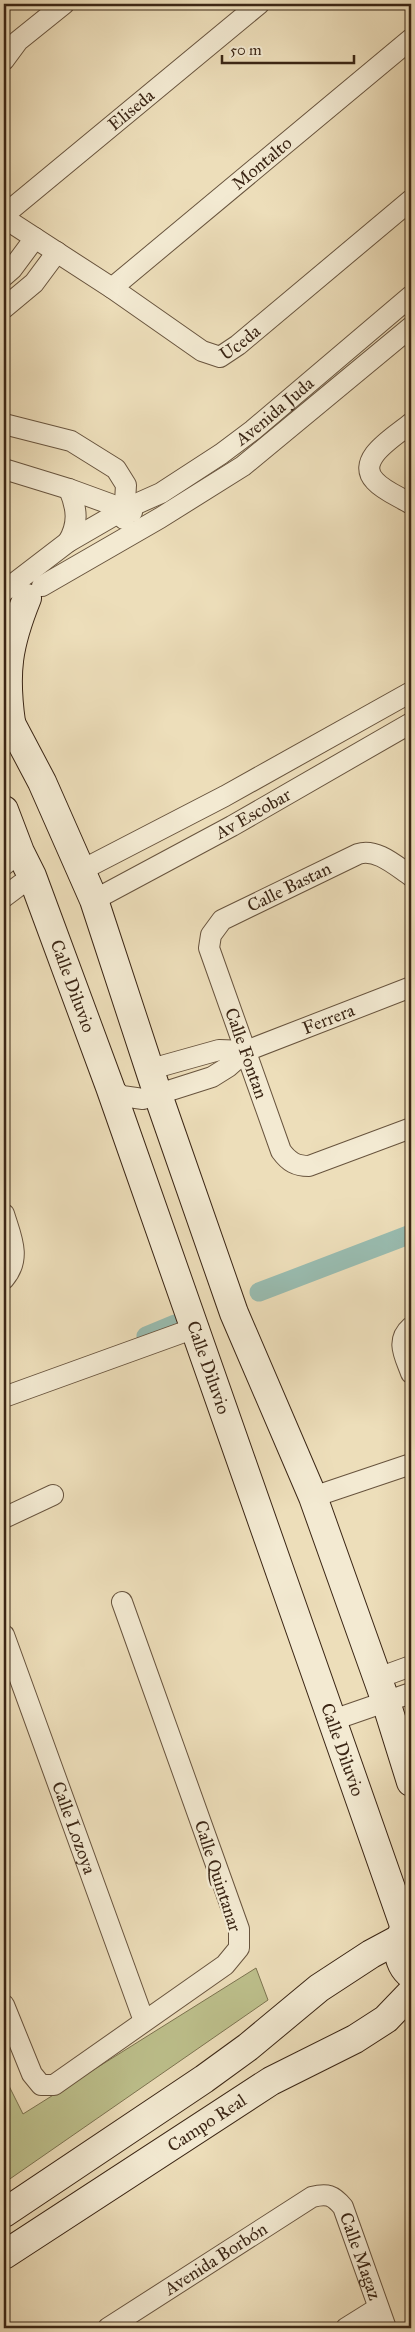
<svg xmlns="http://www.w3.org/2000/svg" width="415" height="2332" font-family="'IM FELL Great Primer',serif">
  <rect width="100%" height="100%" fill="#eddeba"/>
  <filter id="stains"><feTurbulence type="fractalNoise" baseFrequency=".004" numOctaves="4"/><feColorMatrix values="0 0 0 0 .2 0 0 0 0 .09 0 0 0 0 .02 0 0 0 .5 -.17"/></filter>
  <radialGradient id="worn" r=".72"><stop offset=".6" stop-color="#630" stop-opacity="0"/><stop offset="1" stop-color="#630" stop-opacity=".3"/></radialGradient>
  <path fill="#bdc08c" stroke="#7c7350" d="M256 1968 268 2000 4 2183V2076L23 2114Z"/>
  <g fill="none" stroke-linecap="round" stroke-linejoin="round">
    <path stroke="#99bcb0" stroke-width="19" d="M259 1292 411 1234
      M146 1336 175 1324"/>
    <g stroke="#68543e" stroke-width="22">
      <g id="street">
        <path d="M4 60 18 41 64 4"/>
        <path id="s1" d="M4 215 259 4"/>
        <path id="s2" d="M4 218 112 288 202 351 220 357 238 345 411 200"/>
        <path d="M4 276 12 269 35 238"/>
        <path id="s3" d="M112 288 411 39"/>
        <path d="M4 308 34 283 57 252"/>
        <path d="M411 423C396 436 354 459 375 481 384 491 400 497 411 504"/>
        <path d="M4 424 71 441 116 469 126 485 124 519"/>
        <path d="M4 469 69 489 132 512"/>
        <path d="M68 542C79 524 77 508 69 489"/>
        <path d="M42 586 160 518 243 466 411 327"/>
        <path id="s4" d="M4 591 68 542 125 509 161 493 221 454 253 430 411 296"/>
        <path d="M4 865 20 852"/>
        <path d="M82 870 225 796 411 692"/>
        <path id="s5" d="M411 876C396 866 377 848 358 854L222 920 211 935 209 948 281 1151C289 1162 296 1166 309 1166L411 1128"/>
        <path d="M4 897 32 876"/>
        <path id="s6" d="M94 900 232 826 411 723"/>
        <path d="M151 1069 219 1050 246 1051"/>
        <path id="s7" d="M110 1087 122 1096 143 1099 212 1077 228 1067 246 1051 411 987"/>
        <path d="M4 1214C11 1237 22 1258 4 1279"/>
        <path d="M411 1327C395 1341 405 1356 411 1373"/>
        <path d="M4 1397 195 1328"/>
        <path d="M313 1497 411 1464"/>
        <path d="M4 1518 53 1495"/>
        <path id="s8" d="M4 1635 144 2021"/>
        <path d="M378 1678 411 1666"/>
        <path d="M333 1720 411 1693"/>
        <path d="M4 2005 32 2074 41 2085H54L225 1965 239 1948V1929L122 1602"/>
        <path id="s9" d="M108 2328 312 2197C327 2193 333 2195 343 2207L386 2328"/>
        <path d="M346 2328 378 2308"/>
      </g>
    </g>
    <g stroke="#3b2615" stroke-width="30">
      <g id="secondary">
        <path d="M4 710 42 782 94 900 158 1095 234 1313 313 1497 386 1702 411 1782"/>
        <path d="M11 722C4 672 8 645 27 598"/>
        <path id="s10" d="M4 810 20 852 32 876 110 1087 405 1928"/>
        <path d="M408 1926C394 1938 396 1964 411 1975"/>
        <path d="M4 2213 204 2079 248 2047 319 1988 371 1954 399 1939"/>
        <path id="s11" d="M4 2255 271 2081 355 2039 386 2019 411 1993"/>
      </g>
    </g>
    <use href="#street" stroke="#f3ead2" stroke-width="20"/>
    <use href="#secondary" stroke="#f3ead2" stroke-width="28"/>
  </g>
  <g text-anchor="middle" dominant-baseline="central" stroke-width="4.5" stroke-linejoin="round" paint-order="stroke">
    <g font-size="18" fill="#3b2615" stroke="#f3ead2">
      <text stroke="none"><textPath href="#s1" startOffset="165">Eliseda</textPath></text>
      <text stroke="none"><textPath href="#s3" startOffset="195">Montalto</textPath></text>
      <text stroke="none"><textPath href="#s2" startOffset="282">Uceda</textPath></text>
      <text stroke="none"><textPath href="#s4" startOffset="326">Avenida Juda</textPath></text>
      <text stroke="none"><textPath href="#s6" startOffset="181">Av Escobar</textPath></text>
      <text transform="translate(289 887) rotate(-26)">Calle Bastan</text>
      <text stroke="none"><textPath href="#s10" startOffset="189">Calle Diluvio</textPath></text>
      <text stroke="none"><textPath href="#s7" startOffset="240">Ferrera</textPath></text>
      <text stroke="none"><textPath href="#s5" startOffset="354">Calle Fontan</textPath></text>
      <text stroke="none"><textPath href="#s10" startOffset="594">Calle Diluvio</textPath></text>
      <text stroke="none"><textPath href="#s10" startOffset="999">Calle Diluvio</textPath></text>
      <text stroke="none"><textPath href="#s8" startOffset="205">Calle Lozoya</textPath></text>
      <text transform="translate(218 1876) rotate(72)">Calle Quintanar</text>
      <text stroke="none"><textPath href="#s11" startOffset="242">Campo Real</textPath></text>
      <text stroke="none"><textPath href="#s9" startOffset="330">Calle Magaz</textPath></text>
      <text stroke="none"><textPath href="#s9" startOffset="128">Avenida Borbón</textPath></text>
    </g>
  </g>
  <rect width="415" height="2332" fill="none" stroke="#eddeba" stroke-width="20"/>
  <rect x="5" y="5" width="405" height="2322" fill="none" stroke="#3b2615" stroke-width="2.5"/>
  <rect x="10" y="10" width="395" height="2312" fill="none" stroke="#3b2615"/>
  <path d="M222 55v8h132v-8" fill="none" stroke="#3b2615" stroke-width="2.5"/>
  <text x="230" y="55" font-size="15" fill="#3b2615" stroke="#f3ead2" stroke-width="4" paint-order="stroke">50 m</text>
  <rect width="100%" height="100%" filter="url(#stains)"/>
  <rect width="100%" height="100%" fill="url(#worn)"/>
</svg>
